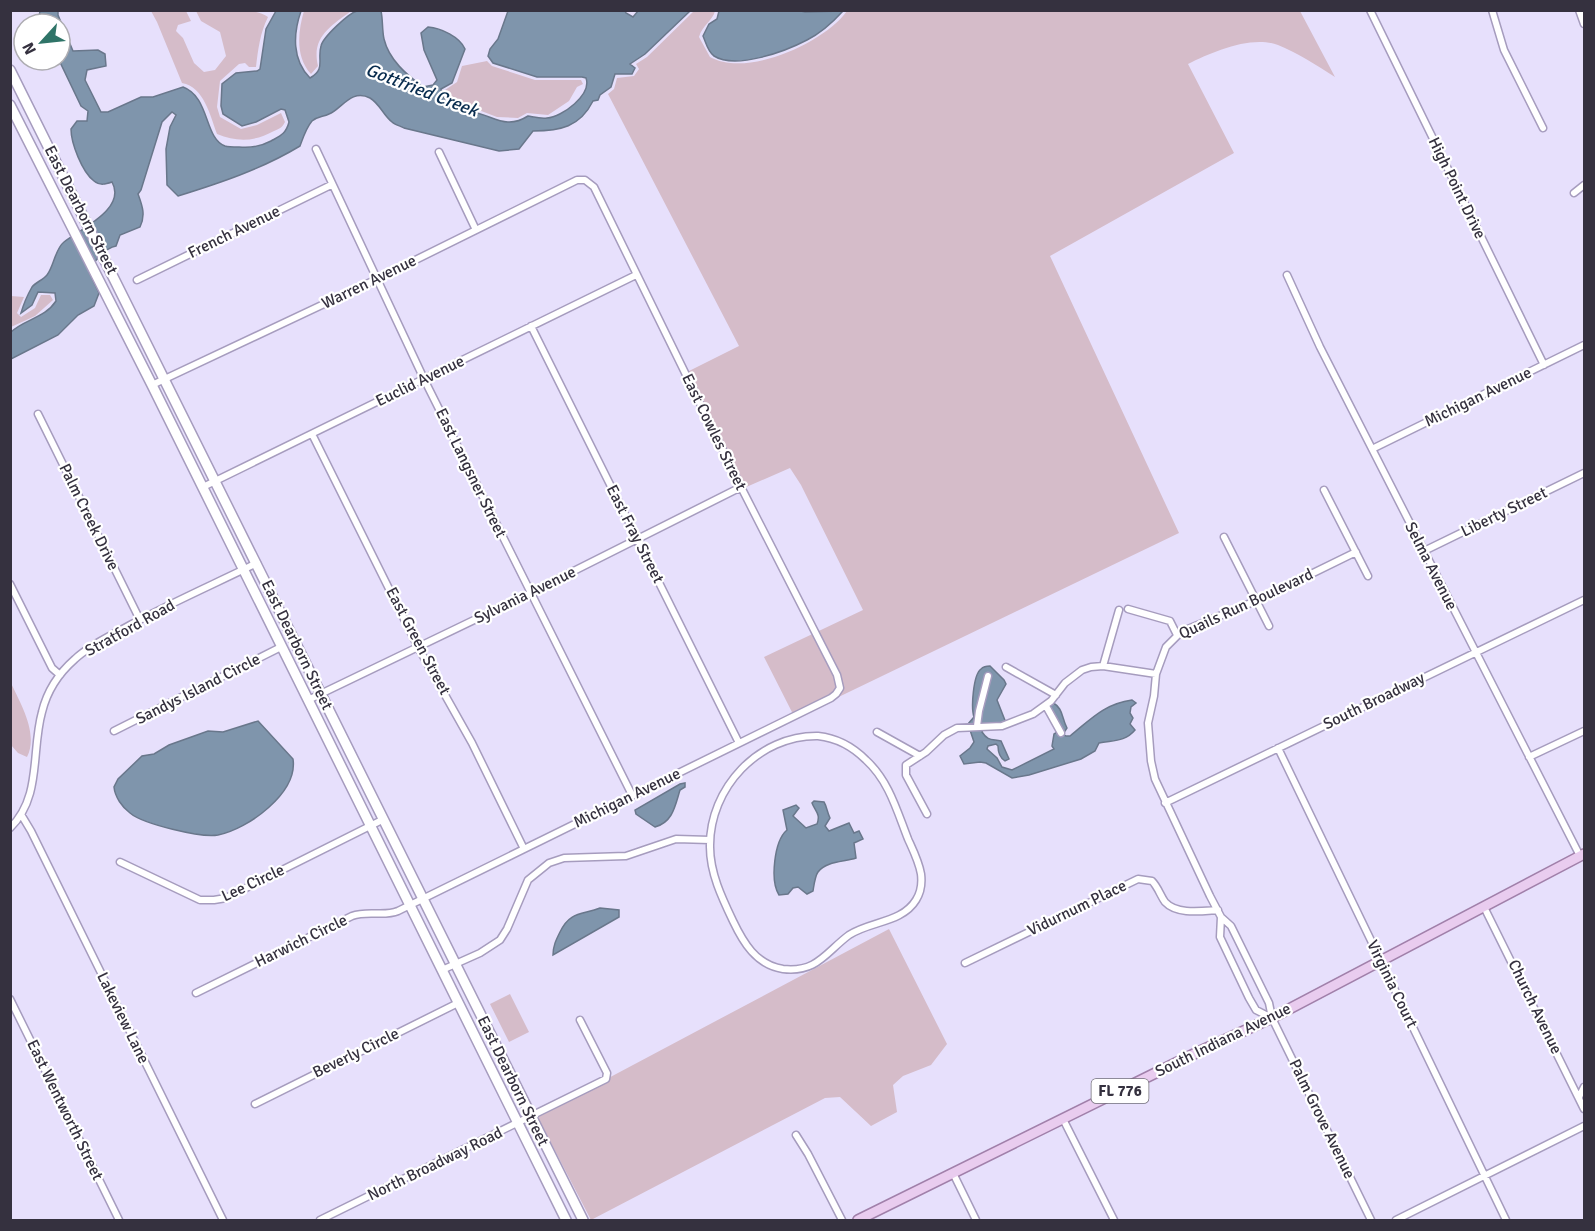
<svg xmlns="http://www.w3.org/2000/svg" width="1595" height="1231" font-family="Signika,sans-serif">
  <rect width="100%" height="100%" fill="#e7e0fc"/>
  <path fill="#d5bcc9" d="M695 10 715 11C713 20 702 26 699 37L710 57C747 78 824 43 847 11H1300L1335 77C1316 65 1298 53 1278 45 1251 35 1212 52 1188 64L1234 153 1050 256 1179 533 795 718 764 657 863 610 801 485 790 468 744 488 687 372 739 346 608 94 614 89 617 78 634 76 639 69 636 64 647 57Z
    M151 11H186L191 21 178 25 176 31 183 38 194 63 204 72 215 70 226 56 220 32 201 21 196 11C214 10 254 6 268 17 260 33 258 50 256 67H249L245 63 239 64 220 81 217 107 220 117 241 129 257 125 281 113 285 122C282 128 279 129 274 131 254 142 237 142 217 134 210 115 204 87 182 83L157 22Z
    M304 11H351C331 26 311 37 318 66L311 74C295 57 298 31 304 11Z
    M487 61 492 66 535 80H581L583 84 577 87 569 101 548 115 527 113 518 118 497 117 476 109 466 108 450 100 445 90 457 82 462 66Z
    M41 295H50L53 300 35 316 11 327V296L24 297 17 313 21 317 35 308Z
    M10 681C20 703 39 733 27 757L18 753 11 745Z
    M889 929 947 1044 931 1065 903 1076 893 1085 897 1112 871 1126 840 1097 825 1098 591 1220 537 1116Z
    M510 994 529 1032 509 1042 490 1004Z"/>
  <path fill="#7f95ac" stroke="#69778b" stroke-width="1.5" d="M40 11H58V15L73 51 98 50 105 54 106 66 87 70 85 80 101 112H108L141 97H153L183 87C210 97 204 138 225 146 228 147 235 147 239 147 250 148 260 147 271 141 280 136 286 134 289 122L285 110 281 109 256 122 242 126 223 114 221 106 222 84 236 73 257 71 260 69 266 29 276 11H301C293 34 292 60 310 78 326 69 317 60 321 46 323 37 349 13 357 11 364 9 374 11 381 11 383 20 382 30 384 39 389 60 407 75 423 87L433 85 437 80 424 50 421 33 428 27C441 28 460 37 465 49L452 83 441 89C442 93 444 99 446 103 453 110 464 111 473 112 494 116 506 130 528 116 534 117 541 119 547 118 562 117 592 95 586 78L582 77H537L493 63 488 56 490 49 498 39 508 11H625L626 13 633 17 638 11H690L645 54 630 64 635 68 632 74H615L611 87 600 95 598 100 593 101C580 127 560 131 533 131L519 149 499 151 404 128C401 126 395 125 392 122 383 115 380 104 370 98 351 88 341 110 329 114 323 117 318 116 312 121 306 128 303 138 300 146 262 169 220 183 178 196L167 185 166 149 170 127 176 115 172 112 162 122 141 190 138 194C142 205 146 215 140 227L120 235 116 246C105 248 93 262 89 272L99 293 94 306 78 315 58 335 11 359V332C25 319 45 318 56 301L55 293 38 292 32 305 21 313C23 306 28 294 32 287 36 282 43 280 47 275 54 266 55 249 64 242 80 229 127 209 112 182 106 184 100 186 94 181 82 172 71 143 71 129L77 121H87L88 111 81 106 59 60 60 24H41L39 17Z
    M801 11 805 12 843 11C833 22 821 33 807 40 786 51 736 70 714 56 708 52 706 43 703 36L709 24 717 19 719 11Z
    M990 666 1004 680 1006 684 997 700 1006 723 984 727 982 732C988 741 991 739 1001 741L1009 759 1005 761C999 757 998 752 998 746L996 744 988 746 987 749 997 758 1002 767 1012 770 1054 749 1052 746 1054 734 1059 731 1046 709 1052 702C1064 709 1061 717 1067 728L1063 734 1066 736H1070C1091 719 1104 704 1132 700L1136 703 1131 707 1130 713 1133 718 1130 724 1135 730C1125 742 1113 740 1099 743L1095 751 1081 759 1029 775 1012 778 986 763 980 762 964 764 960 756 970 748 974 742 968 724 974 717C971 708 973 675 981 669 984 666 987 666 990 666Z
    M258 721 293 759C298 793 248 829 218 835 201 838 143 824 130 813 122 807 115 797 114 787L118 779 142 756 154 754 169 745 208 731 223 732Z
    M685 783V787L680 790C675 806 673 822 655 827L636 814 635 810 680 784Z
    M814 801 824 802C827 807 827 812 830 818L825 826 829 831 849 823 854 833 859 831 863 839 854 843 856 858C845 862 826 861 818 872 815 876 814 885 813 891L807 894 798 887 793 888 788 894 779 895C770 881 774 841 787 830L783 810 796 805 799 808 793 816 806 828 817 824C821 814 815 811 812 803Z
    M600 908 619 910V917L553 955C553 946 556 940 560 932 570 911 582 915 600 908Z"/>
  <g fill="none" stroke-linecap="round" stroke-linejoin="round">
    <g stroke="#a69cbe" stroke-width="9">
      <path id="street" d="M1370 10 1544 365
        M1492 10 1504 50 1543 128
        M1579 10 1584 24
        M316 149 424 379 632 795
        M439 152 476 230
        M1574 193 1584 185
        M1287 275 1320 347 1580 856
        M137 280 331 185
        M531 326 739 743
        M152 385 377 279 577 180H585L594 187 741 487 837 675 840 688 836 694 831 698 398 911C384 917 368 910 352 916L196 993
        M38 414 140 620
        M312 434 418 647 472 743 524 849
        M1372 449 1584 345
        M203 487 636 275
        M1324 490 1368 576
        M1224 537 1269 626
        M1424 551 1584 473
        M1356 552 1258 600 1181 632 1166 647 1156 674 1154 696 1148 723 1151 761 1155 779 1210 896 1221 917 1231 926 1269 1003 1272 1018 1371 1220
        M10 584 52 668 60 675
        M1128 609 1170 621 1177 635
        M1103 666 1119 610
        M1006 667 1056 695
        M308 700 530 593 741 487
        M1046 706 1061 733
        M977 726 979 711 988 676
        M114 731 281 647
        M877 732 920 756
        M818 736C837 738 853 747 866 760 889 781 897 811 908 839 913 850 919 862 921 874 922 882 921 892 916 900 902 923 870 921 849 935 826 952 817 973 783 969 756 965 743 942 733 921 722 898 710 873 710 847 709 788 759 735 818 736Z
        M1278 748 1506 1220
        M1529 757 1584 731
        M1165 803 1584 600
        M927 814 906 775V765L926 752 944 735 957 728 1002 726 1033 714 1051 701 1065 683 1082 670 1091 667 1103 666 1156 674
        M22 816 31 831 223 1220
        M10 828C42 797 31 751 42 712 47 691 59 673 75 659 90 645 112 635 130 625 171 603 214 584 257 563
        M120 862 200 900H214L226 898 384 819
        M1484 907 1584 1109
        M1221 917 1220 937 1249 998 1256 1010 1272 1018
        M965 963 1138 879 1152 881C1158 887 1160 895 1165 902 1177 915 1202 911 1218 910
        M442 970 480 953 500 940 507 929 528 880 549 863 564 858 626 856 676 839 710 840
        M10 999 119 1220
        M1579 1097 1584 1087
        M255 1104 458 1003
        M1063 1119 1114 1220
        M796 1135 808 1154 842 1220
        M953 1173 976 1220
        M320 1220 606 1079 607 1073 580 1020
        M1396 1220 1584 1126"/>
    </g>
    <g stroke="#a69cbe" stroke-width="12">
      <path id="secondary" d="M10 70 583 1220
        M10 105 152 385 566 1220"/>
    </g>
    <g stroke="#a180aa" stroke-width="12">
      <path id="primary" d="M858 1220 1198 1052 1272 1018 1584 854"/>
    </g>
    <use href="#street" stroke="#fff" stroke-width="6"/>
    <use href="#secondary" stroke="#fff" stroke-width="9"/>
    <use href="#primary" stroke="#e9ccef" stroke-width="9"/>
  </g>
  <g text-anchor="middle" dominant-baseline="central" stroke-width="4.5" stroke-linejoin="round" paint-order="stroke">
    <rect fill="#fff" stroke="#726f79" stroke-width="1.5" x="1091.5" y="1079" width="57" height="24" rx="4.5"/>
    <g font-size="15" font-weight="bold" fill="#35313f">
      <text x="1120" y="1091">FL 776</text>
    </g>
    <g font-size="16" fill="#35313f" stroke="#fff">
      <text transform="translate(1457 188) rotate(64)">High Point Drive</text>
      <text transform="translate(81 210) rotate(63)">East Dearborn Street</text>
      <text transform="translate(234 232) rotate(-26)">French Avenue</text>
      <text transform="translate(369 282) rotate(-26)">Warren Avenue</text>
      <text transform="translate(420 381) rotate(-26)">Euclid Avenue</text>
      <text transform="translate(1478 397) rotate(-26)">Michigan Avenue</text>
      <text transform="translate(714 432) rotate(64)">East Cowles Street</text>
      <text transform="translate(471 473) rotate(64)">East Langsner Street</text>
      <text transform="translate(1504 512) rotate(-26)">Liberty Street</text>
      <text transform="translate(89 517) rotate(64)">Palm Creek Drive</text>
      <text transform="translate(635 534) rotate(63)">East Fray Street</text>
      <text transform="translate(1431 566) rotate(63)">Selma Avenue</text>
      <text transform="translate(525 595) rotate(-26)">Sylvania Avenue</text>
      <text transform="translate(1246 604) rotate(-25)">Quails Run Boulevard</text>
      <text transform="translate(130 628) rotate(-29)">Stratford Road</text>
      <text transform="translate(418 641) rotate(62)">East Green Street</text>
      <text transform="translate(297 645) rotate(64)">East Dearborn Street</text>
      <text transform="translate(198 689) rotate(-27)">Sandys Island Circle</text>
      <text transform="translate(1374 701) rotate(-26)">South Broadway</text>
      <text transform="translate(627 798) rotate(-26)">Michigan Avenue</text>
      <text transform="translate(253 883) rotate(-25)">Lee Circle</text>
      <text transform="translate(1077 908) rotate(-26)">Vidurnum Place</text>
      <text transform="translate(301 941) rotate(-26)">Harwich Circle</text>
      <text transform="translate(1392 984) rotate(64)">Virginia Court</text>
      <text transform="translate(1535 1007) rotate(64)">Church Avenue</text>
      <text transform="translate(123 1018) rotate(64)">Lakeview Lane</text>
      <text transform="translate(1223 1040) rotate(-26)">South Indiana Avenue</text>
      <text transform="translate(356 1053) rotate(-26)">Beverly Circle</text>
      <text transform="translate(513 1081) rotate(64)">East Dearborn Street</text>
      <text transform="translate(65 1110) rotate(64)">East Wentworth Street</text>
      <text transform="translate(1322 1119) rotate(64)">Palm Grove Avenue</text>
      <text transform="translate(435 1164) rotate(-26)">North Broadway Road</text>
    </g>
    <g font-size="18" font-style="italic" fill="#082c4e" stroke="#fff">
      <text transform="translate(422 90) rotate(21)">Gottfried Creek</text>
    </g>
  </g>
  <rect width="1595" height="1231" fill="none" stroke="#35313f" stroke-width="24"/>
  <g transform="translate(42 42) rotate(243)"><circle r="28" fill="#ffffff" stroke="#aeadb2" stroke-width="1.5"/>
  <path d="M0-4.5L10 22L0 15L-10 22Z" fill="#2f7468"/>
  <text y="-9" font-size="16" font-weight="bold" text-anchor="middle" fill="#35313f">N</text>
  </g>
</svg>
